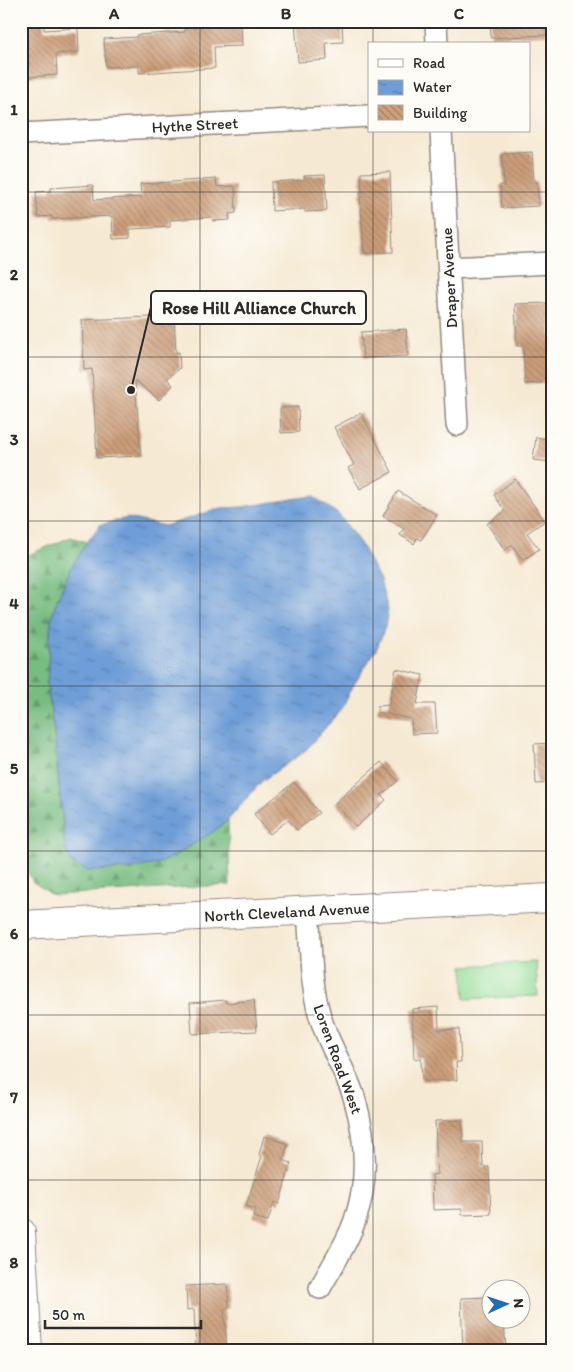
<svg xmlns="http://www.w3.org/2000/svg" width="573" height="1372" font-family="Itim,sans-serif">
  <defs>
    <pattern id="forest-firs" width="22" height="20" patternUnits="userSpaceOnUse" patternTransform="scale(1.25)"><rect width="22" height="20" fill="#77bc80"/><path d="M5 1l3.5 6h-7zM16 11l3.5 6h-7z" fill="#629969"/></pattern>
    <pattern id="water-ripples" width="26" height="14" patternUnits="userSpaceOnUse" patternTransform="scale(1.25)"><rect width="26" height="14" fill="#6e9dd7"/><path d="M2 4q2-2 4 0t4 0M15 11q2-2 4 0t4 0" fill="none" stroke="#5b80af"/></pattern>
    <pattern id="building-back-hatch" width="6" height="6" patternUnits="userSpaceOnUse" patternTransform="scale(1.25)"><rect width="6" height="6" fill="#cc9e7a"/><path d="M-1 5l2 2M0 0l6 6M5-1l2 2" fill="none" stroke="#a68164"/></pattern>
  </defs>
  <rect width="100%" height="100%" fill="#fdfcf7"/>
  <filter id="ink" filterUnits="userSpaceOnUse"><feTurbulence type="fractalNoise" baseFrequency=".02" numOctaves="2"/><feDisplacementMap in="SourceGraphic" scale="10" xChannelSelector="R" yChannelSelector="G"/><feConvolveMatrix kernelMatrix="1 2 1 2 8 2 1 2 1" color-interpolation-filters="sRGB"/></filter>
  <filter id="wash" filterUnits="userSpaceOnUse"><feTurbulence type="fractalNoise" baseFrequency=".0096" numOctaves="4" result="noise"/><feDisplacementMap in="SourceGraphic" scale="20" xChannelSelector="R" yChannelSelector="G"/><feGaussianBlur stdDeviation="1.12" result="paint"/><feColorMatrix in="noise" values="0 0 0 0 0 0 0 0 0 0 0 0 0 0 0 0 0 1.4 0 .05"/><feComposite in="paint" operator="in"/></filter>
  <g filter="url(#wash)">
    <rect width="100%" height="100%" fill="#f6e9d3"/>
    <path fill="url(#forest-firs)" stroke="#517456" d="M71 537 87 542 71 568 56 603 51 619 47 684 54 732 65 848 68 857 157 864 179 853 211 833 228 820 230 885 54 895 48 893 47 891 33 882 29 874 25 860 21 789V558Z"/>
    <path fill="#94dd98" stroke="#608462" d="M536 962 538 996 465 999 463 966Z"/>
    <path fill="url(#water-ripples)" stroke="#4c6481" d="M312 496 326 505 339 515 360 543 380 580 388 610 385 627 377 648 353 686 342 709 304 752 262 781 228 820 211 833 179 853 157 864 130 869 88 871 71 863 65 848 54 732 47 684 51 619 56 603 71 568 87 542 100 525 127 518 165 526 221 508 242 507Z"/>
    <g id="blocks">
      <path fill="url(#building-back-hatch)" d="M26 21H44V30L78 28 79 52 56 54 57 75 29 77Z
        M185 21H212V23L241 22 242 46 214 47 215 68 139 73V66L106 67 104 39 137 37V35L185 32Z
        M295 21H342L343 42 326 43 327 60 298 62Z
        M490 21H546L547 35 491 38Z
        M532 152 534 182H537L539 206 502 208 500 185H504L502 154Z
        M390 172 393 252 364 253 360 193H362L361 173Z
        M325 175 327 211 305 212V209L272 211 271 182 304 180V176Z
        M216 179 217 187 235 186 236 213 229 214 230 220 213 221 212 217 170 220V227L130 229V238L113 239 112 216 52 219V216L38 217 36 192 51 191V188L93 185 94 200 141 197 140 184Z
        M550 303 552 382 525 384 523 346H517L515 304Z
        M174 316 176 353 179 352 180 368 167 379 173 385 159 400 135 380 141 456 97 458 92 369 84 370 82 320Z
        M406 329 408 356 363 358 361 332Z
        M298 407 299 432 281 433 280 408Z
        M361 413 392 472 360 489 348 468 354 465 334 427Z
        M536 437 552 440V462L533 460Z
        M515 479 545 521 527 533 539 549 523 560 512 545 505 550 487 524 505 511 494 495Z
        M398 491 437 515 421 540 417 538 414 544 400 535 404 529 383 516Z
        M396 669 423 675 417 704H435L437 733 412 734 411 719 377 712 378 706 389 705Z
        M552 743V783L536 784 534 744Z
        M381 762 398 781 381 795 386 800 356 827 335 803Z
        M294 782 319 813 297 830 288 820 270 834 254 814Z
        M226 1000V1003L254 1000 257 1031 192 1034 190 1003Z
        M438 1007 439 1030 459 1029 461 1062H456L457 1080 422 1081 421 1058 414 1059 412 1009Z
        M462 1120 463 1142H482L483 1167H489L491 1214 462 1215V1209L433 1210 432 1175 437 1174 435 1121Z
        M264 1136 288 1144 283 1160 291 1163 279 1204 274 1202 268 1221 253 1217 256 1209 246 1206 262 1156 259 1155Z
        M227 1284 229 1308 224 1309 227 1351H196L194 1309 187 1310 186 1286Z
        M490 1297V1320H504L506 1351H463L461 1298Z"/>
    </g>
  </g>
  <g filter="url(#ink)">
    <use href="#blocks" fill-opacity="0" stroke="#908a7f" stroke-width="1"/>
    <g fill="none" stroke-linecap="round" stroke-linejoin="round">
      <g stroke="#908a7f" stroke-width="24">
        <path id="minor" d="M436 21 437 44
          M441 131 457 425
          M21 134 369 116
          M449 268 552 263
          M308 911C311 946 310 983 320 1016 328 1044 345 1069 354 1097 366 1137 369 1180 355 1220 347 1244 332 1266 320 1288"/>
      </g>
      <g stroke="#908a7f" stroke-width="30">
        <path id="tertiary" d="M21 1232 28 1351"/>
      </g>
      <g stroke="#908a7f" stroke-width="30">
        <path id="secondary" d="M21 925 552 898"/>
      </g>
      <use href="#minor" stroke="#fff" stroke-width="21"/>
      <use href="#tertiary" stroke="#fff" stroke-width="28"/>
      <use href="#secondary" stroke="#fff" stroke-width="28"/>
    </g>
  </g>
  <path fill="none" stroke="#2b2b2b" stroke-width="1" stroke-opacity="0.55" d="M200 21V1351M373 21V44M373 131V1351M21 192H552M21 357H552M21 521H552M21 686H552M21 851H552M21 1015H552M21 1180H552"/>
  <g text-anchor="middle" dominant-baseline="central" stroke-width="4" stroke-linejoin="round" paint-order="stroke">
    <g font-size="16" fill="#2b2b2b" stroke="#fdfcf7">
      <text transform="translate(195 125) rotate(-3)">Hythe Street</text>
      <text transform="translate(449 278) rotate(-93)">Draper Avenue</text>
      <text transform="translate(287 912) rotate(-3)">North Cleveland Avenue</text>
      <text transform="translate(338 1059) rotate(70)">Loren Road West</text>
    </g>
  </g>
  <path fill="none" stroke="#2b2b2b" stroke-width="2" d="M131 390L151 307"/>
  <circle fill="#2b2b2b" stroke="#fdfcf7" stroke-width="2" cx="131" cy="390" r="5"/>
  <rect fill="#fdfcf7" stroke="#2b2b2b" stroke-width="2" x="151" y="291" width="215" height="33" rx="5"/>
  <g font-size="18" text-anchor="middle" font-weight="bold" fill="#2b2b2b">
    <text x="259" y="314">Rose Hill Alliance Church</text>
  </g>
  <rect width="573" height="1372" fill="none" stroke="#fdfcf7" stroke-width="55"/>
  <rect x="368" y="42" width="162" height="90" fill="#fdfcf7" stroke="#a9a8a5"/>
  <rect x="378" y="59" width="25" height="8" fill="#ffffff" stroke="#a9a8a5"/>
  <text x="413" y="68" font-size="15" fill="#2b2b2b">Road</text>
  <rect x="378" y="80" width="25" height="15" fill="url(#water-ripples)" stroke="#a9a8a5"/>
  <text x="413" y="92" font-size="15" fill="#2b2b2b">Water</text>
  <rect x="378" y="105" width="25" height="15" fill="url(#building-back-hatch)" stroke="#a9a8a5"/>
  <text x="413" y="118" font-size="15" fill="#2b2b2b">Building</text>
  <g transform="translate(506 1304) rotate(87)"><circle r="24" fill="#fdfcf7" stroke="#a9a8a5"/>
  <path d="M0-4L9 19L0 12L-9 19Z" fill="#1f6fb2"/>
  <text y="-8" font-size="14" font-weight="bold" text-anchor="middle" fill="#2b2b2b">N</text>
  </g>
  <path d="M45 1320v8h156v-8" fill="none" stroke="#2b2b2b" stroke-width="2.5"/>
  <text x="52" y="1320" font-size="15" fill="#2b2b2b" stroke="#fdfcf7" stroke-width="4" paint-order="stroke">50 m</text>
  <rect x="28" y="28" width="518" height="1316" fill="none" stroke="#2b2b2b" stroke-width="2"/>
  <g font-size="16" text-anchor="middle" font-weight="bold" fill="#2b2b2b">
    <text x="114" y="19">A</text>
    <text x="286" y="19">B</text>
    <text x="459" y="19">C</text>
    <text x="14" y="115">1</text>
    <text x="14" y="280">2</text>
    <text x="14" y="445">3</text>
    <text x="14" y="609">4</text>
    <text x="14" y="774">5</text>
    <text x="14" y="939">6</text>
    <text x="14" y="1103">7</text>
    <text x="14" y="1268">8</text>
  </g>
</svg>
